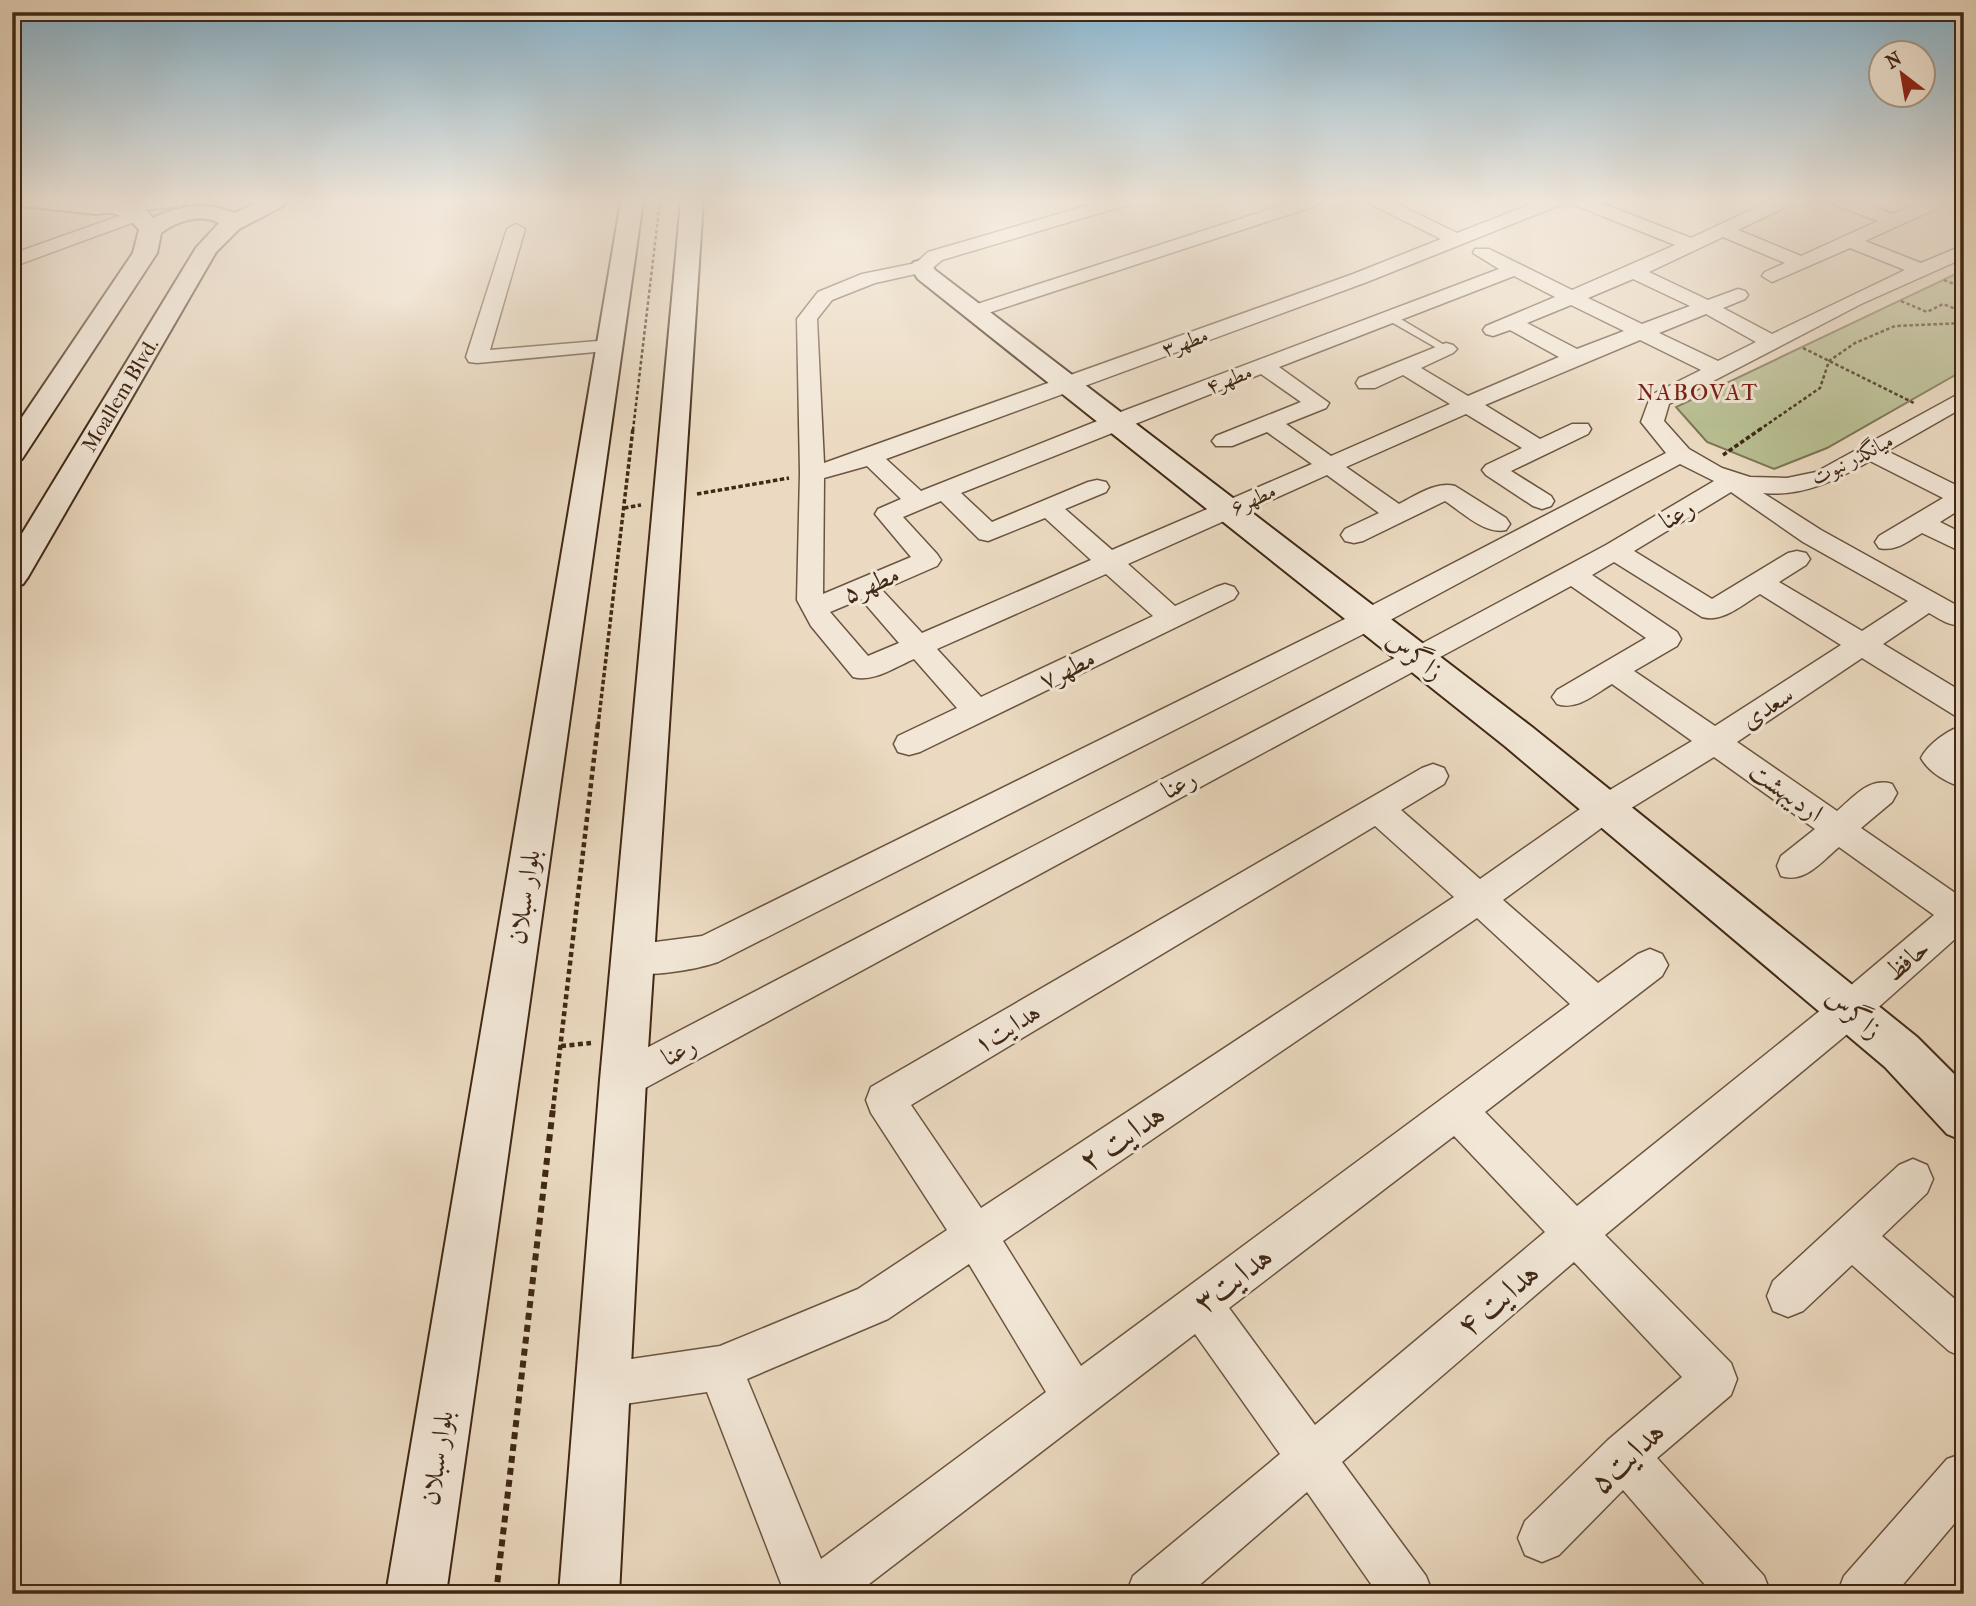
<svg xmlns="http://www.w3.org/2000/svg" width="1976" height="1606" font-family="'IM FELL French Canon',Amiri,serif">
  <rect width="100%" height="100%" fill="#ebdac1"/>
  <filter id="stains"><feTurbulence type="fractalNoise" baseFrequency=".00286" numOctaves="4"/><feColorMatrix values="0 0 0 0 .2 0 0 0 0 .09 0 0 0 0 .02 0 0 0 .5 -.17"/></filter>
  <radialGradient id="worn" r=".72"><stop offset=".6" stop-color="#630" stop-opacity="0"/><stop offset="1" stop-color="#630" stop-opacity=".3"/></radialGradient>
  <path fill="#b8bf92" stroke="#7c7454" stroke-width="2" d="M1964 270V370L1827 448 1774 469 1707 442 1676 407Z"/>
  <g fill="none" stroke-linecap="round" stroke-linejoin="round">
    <g stroke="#6b5440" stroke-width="3">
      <path id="lane" d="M1386 315H1394L1451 349 1442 351 1386 319Z"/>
    </g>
    <g stroke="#6b5440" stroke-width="3">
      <path id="street" d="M1103 201H1130L1127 205 942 260 929 271 875 283 832 300 817 319 824 463 1353 274 1441 239 1372 205 1369 201H1391L1457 233 1539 201H1563L1560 205 1367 282 886 459 921 491 1110 416 1499 269 1473 253 1475 249H1489L1572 290 1675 245 1575 205 1572 201H1596L1691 238 1770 201H1793L1790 205 1738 230 1801 256 1878 221 1835 205 1832 201H1857L1893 214 1924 201H1947L1944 205 1865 241 1921 263 1964 245V258L1861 304 1669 404 1664 421 1689 449 1722 468 1750 477 1787 478 1816 472 1964 391V407L1887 451 1964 489V507L1940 522 1964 534V553L1922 533C1908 541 1896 552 1879 548L1875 542 1879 536 1943 498 1870 461C1836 480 1803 497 1763 493L1821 530 1958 606 1964 604V624C1951 628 1940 619 1929 613L1883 644 1964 693V718L1954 715 1862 658 1737 742 1837 811C1854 797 1869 777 1892 784L1897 793 1892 802 1861 828 1961 897 1964 896V931L1863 1021 1605 1235 1731 1363 1737 1379 1731 1395 1657 1458 1764 1576 1771 1594H1713L1623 1490 1559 1555 1542 1562 1525 1555 1518 1538 1525 1521 1608 1440 1682 1377 1574 1262 1342 1462 1426 1576 1433 1594H1378L1307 1492 1189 1594H1126L1133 1576 1280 1454 1195 1334 856 1594H785L707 1392 604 1407 588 1401 582 1385 588 1369 604 1363 720 1346 858 1289 947 1230 871 1113 866 1100 871 1087 1422 768 1433 764 1444 768 1448 776 1444 784 1401 810 1480 879 1593 800 1692 741 1612 684C1595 694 1577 711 1557 704L1552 697 1557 690 1646 638 1571 586 636 1093 623 1098 610 1093 604 1080 610 1067 1408 651 1606 545 1714 481 1680 464 1379 626 718 962C695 970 642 979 620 971L614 960 620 949 632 945 702 936 1359 612 1666 453 1641 422 1651 395 1701 370 1640 340 1485 405 1540 439 1572 424H1588L1591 429 1588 434 1511 471 1551 496 1554 501 1551 506 1542 509 1533 506 1486 475 1482 470 1486 465 1522 448 1466 414 1346 467 1399 504C1415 496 1436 481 1455 486L1506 518 1510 524 1506 530C1485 535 1462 512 1445 501L1363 541 1354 543 1345 541 1341 535 1345 529 1379 513 1327 475 1128 564 1175 606 1216 587 1225 584 1234 587 1238 593 1234 599 920 752 909 755 898 752 894 744 898 736 957 708 914 659C895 667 873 683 853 677L811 626 797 600 800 473 797 319 818 292 862 274 916 263 928 252ZM1723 237 1785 263 1765 272 1762 276 1772 282 1850 248 1905 270 1772 334 1723 308 1745 299 1748 295 1745 291 1738 289 1708 300 1649 272ZM1514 276 1555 297 1486 326 1483 330 1486 334 1493 336 1510 330 1559 357 1468 396 1421 368 1453 353 1457 349 1453 345 1446 343 1359 378 1356 383 1359 388H1375L1403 375 1450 404 1331 456 1286 424 1326 408 1329 403 1279 367ZM1633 279 1690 306 1642 324 1588 298ZM1571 305 1624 331 1577 349 1527 323ZM1706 314 1756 342 1718 361 1659 333ZM1261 374 1301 402 1216 436 1212 441 1216 446H1232L1267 432 1312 464 1112 550 1065 509 1106 492 1109 487 1106 482 1097 480 1088 482 992 522 961 493ZM867 466 901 499 878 509 875 514 911 557 823 594 824 478ZM1731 492 1803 542 1908 601 1862 631 1779 582 1806 565 1810 559 1806 553 1797 551 1788 553 1712 599 1634 551ZM941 501 979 539 988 541 1045 518 1091 560 922 633 882 590 937 566 941 560 937 554 903 517ZM1614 562 1702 617C1723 623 1743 604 1760 594L1841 645 1715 726 1634 671 1677 646 1681 639 1677 632 1592 575ZM1106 574 1153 616 981 697 937 649ZM861 599 899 643 868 656 830 612ZM1714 757 1815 829 1781 856 1777 866 1781 876C1805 884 1822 861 1839 847L1934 915 1837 997 1577 1206 1485 1112 1662 976 1668 965 1662 954 1650 949 1638 954 1598 983 1503 900 1615 818ZM1375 826 1454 897 981 1208 911 1105ZM1477 918 1570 1004 1081 1366 1003 1241ZM1454 1136 1545 1232 1315 1425 1229 1308ZM969 1264 1046 1392 821 1559 747 1379 888 1319Z
        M1295 201H1321L1318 205 982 315H968L965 311 968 307Z
        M139 209 145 210 148 214 145 218 12 267V254Z
        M516 224 525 229 490 350 610 340 617 342 621 346 617 350 477 363 469 362 466 357 507 229Z
        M1964 725V753L1958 757 1964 761V788C1948 783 1929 773 1921 758 1929 743 1948 730 1964 725Z
        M1913 1159 1927 1165 1933 1179 1927 1193 1882 1236 1964 1307V1358L1949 1351 1852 1265 1803 1311 1788 1317 1773 1311 1767 1296 1773 1281 1899 1165Z
        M1964 1453V1512L1895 1594H1837L1844 1576 1947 1459Z"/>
    </g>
    <g stroke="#402815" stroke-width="4">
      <path id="secondary" d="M104 201C122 201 142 203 153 218 179 205 208 202 235 213L259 201H286L283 206 239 229 216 252 28 577 23 584 12 588V550L196 248 219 223C201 213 177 221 161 233L157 253 22 459 12 462V432L133 253 139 230C126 211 111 218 101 205Z
        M621 201H643L446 1594H386Z
        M681 201H703L646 1080 619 1594H559L600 1080Z
        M922 260 930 262 935 270 1532 727 1917 1037 1964 1084V1141L1947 1134 1885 1067 1506 747 918 279 910 267 914 262Z"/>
    </g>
    <g stroke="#402815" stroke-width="4">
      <path id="primary" d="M20 201H185L182 206 174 207 95 214 31 207 23 206Z"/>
    </g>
    <path stroke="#402815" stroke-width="2.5" stroke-dasharray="3.5 2.5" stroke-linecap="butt" d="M1944 280 1964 288
      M1901 301 1927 312 1943 304 1964 312
      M1803 348 1914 403
      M633 430 660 201
      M1759 430 1820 388 1829 361 1855 343 1895 326 1964 323"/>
    <path stroke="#402815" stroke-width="3.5" stroke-dasharray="4.5 2.5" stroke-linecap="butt" d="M1723 455 1762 428
      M697 494 789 478
      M624 508 641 505
      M598 726 633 428"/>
    <path stroke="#402815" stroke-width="4.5" stroke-dasharray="5 3.5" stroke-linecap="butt" d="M561 1046 591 1043
      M553 1109 598 724"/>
    <path stroke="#402815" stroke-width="6" stroke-dasharray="7 5" stroke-linecap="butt" d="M496 1594 553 1108"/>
    <use href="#lane" fill="#f2e7d7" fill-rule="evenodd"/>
    <use href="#street" fill="#f2e7d7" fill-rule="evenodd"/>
    <use href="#secondary" fill="#f2e7d7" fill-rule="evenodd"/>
    <use href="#primary" fill="#ebdac1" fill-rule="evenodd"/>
  </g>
  <linearGradient id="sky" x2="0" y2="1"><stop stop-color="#88b7d2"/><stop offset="0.47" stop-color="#f6eee3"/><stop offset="1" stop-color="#f6eee3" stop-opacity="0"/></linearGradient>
  <rect width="1976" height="426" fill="url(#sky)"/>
  <g text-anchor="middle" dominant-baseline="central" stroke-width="6" stroke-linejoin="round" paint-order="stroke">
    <g font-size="21" fill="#402815" stroke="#f2e7d7">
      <text transform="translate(1185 342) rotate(-20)">مطهر۳</text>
      <text transform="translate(1229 379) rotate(-21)">مطهر۴</text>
      <text transform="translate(120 395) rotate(-59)">Moallem Blvd.</text>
      <text transform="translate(1852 459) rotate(-27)">میانگذر نبوت</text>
      <text transform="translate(1253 499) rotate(-24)">مطهر۶</text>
    </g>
    <g font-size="23" letter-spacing="2" fill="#7a1f14" stroke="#f2e7d7">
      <text x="1698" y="392">NABOVAT</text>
    </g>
    <g font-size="26" fill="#402815" stroke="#f2e7d7">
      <text transform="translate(1677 514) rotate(-31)">رعنا</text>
      <text transform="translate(871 584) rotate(-23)">مطهر۵</text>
      <text transform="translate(1415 655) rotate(38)">زاگرس</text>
      <text transform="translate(1067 669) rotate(-26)">مطهر۷</text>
      <text transform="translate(1767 707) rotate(-33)">سعدی</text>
      <text transform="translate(1179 784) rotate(-28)">رعنا</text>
      <text transform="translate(1786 792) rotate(35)">اردیبهشت</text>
      <text transform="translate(524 897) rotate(-81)">بلوار سبلان</text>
      <text transform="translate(1907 960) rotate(-41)">حافظ</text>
      <text transform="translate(1854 1013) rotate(40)">زاگرس</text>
      <text transform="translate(1007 1028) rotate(-31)">هدایت۱</text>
      <text transform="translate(679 1051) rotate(-28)">رعنا</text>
      <text transform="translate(437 1458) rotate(-81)">بلوار سبلان</text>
    </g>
    <g font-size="32" fill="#402815" stroke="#f2e7d7">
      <text transform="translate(1122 1137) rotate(-34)">هدایت ۲</text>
      <text transform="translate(1233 1279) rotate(-37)">هدایت۳</text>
      <text transform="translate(1498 1299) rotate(-40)">هدایت ۴</text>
      <text transform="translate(1627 1457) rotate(-43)">هدایت۵</text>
    </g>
  </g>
  <rect width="1976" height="1606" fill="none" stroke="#ebdac1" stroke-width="42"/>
  <rect x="14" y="14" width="1948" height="1578" fill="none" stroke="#402815" stroke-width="3.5"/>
  <rect x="21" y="21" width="1934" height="1564" fill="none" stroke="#402815" stroke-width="2"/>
  <g transform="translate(1902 74) rotate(329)"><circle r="33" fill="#f2e7d7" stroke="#ab9b89" stroke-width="2"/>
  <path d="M0-5L12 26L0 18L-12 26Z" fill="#8f2418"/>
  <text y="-10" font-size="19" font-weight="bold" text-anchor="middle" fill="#402815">N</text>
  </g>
  <rect width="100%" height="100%" filter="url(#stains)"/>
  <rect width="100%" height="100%" fill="url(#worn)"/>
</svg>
